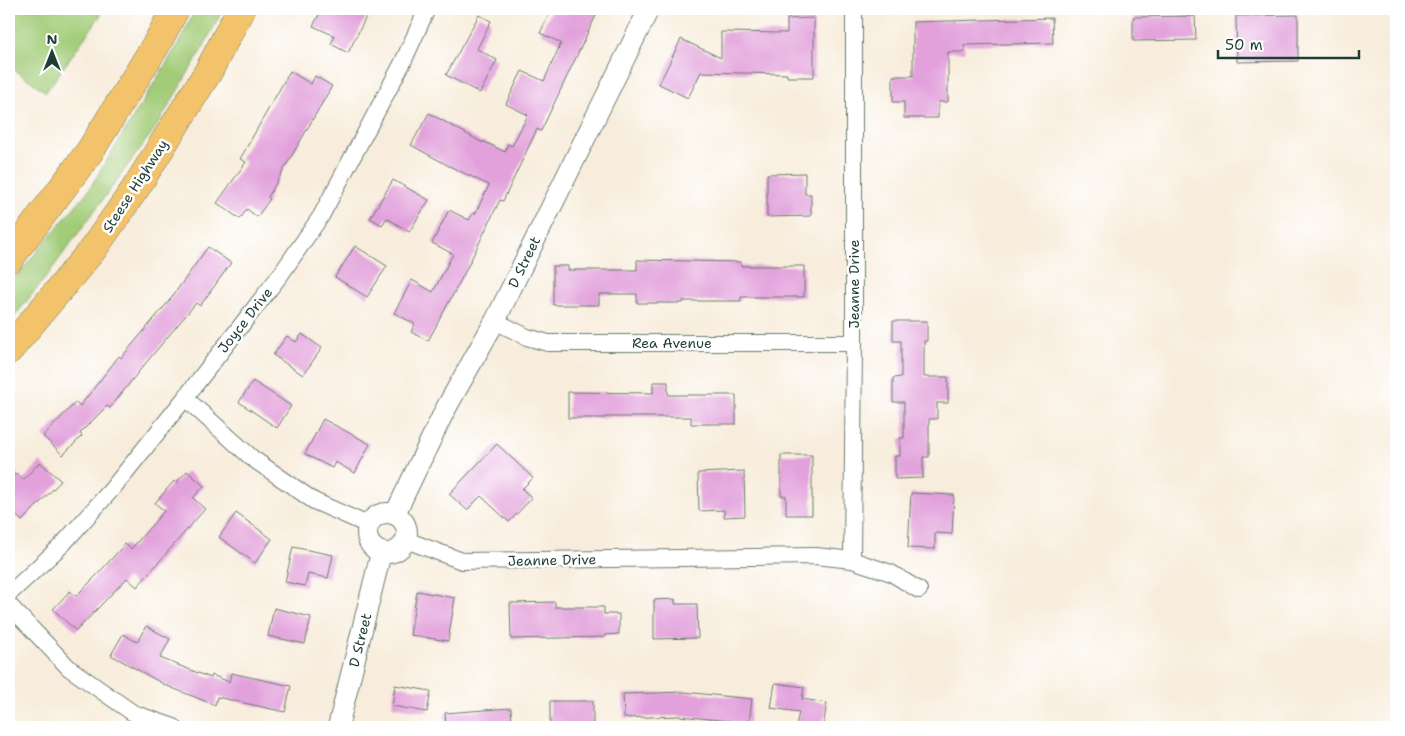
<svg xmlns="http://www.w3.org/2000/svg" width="1405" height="736" font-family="'Shantell Sans',sans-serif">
  <rect width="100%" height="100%" fill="#fff"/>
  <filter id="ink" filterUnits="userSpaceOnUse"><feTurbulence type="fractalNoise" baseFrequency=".02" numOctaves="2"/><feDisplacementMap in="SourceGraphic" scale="10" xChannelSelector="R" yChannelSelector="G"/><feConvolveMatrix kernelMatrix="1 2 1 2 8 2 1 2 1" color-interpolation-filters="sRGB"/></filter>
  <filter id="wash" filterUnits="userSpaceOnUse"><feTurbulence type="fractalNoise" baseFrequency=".0096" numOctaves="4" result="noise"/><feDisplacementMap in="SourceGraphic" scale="20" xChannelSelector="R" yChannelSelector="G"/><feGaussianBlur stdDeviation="1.12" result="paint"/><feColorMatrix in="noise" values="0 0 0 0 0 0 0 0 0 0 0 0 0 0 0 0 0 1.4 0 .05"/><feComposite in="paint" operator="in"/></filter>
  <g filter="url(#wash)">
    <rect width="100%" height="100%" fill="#f8eddc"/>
    <path fill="#a2cc78" stroke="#608456" d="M9 9H105L46 92 9 66Z
      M196 9H223L204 46 156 127 46 277 9 323V285L88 191 177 46Z"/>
    <g id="blocks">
      <path fill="#e2a1db" d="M322 9H370L348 53 331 44 335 36 313 26Z
        M552 9H599L541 131 537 129 503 201 500 200 465 272 428 341 411 332 415 324 394 313 412 280 433 292 453 254 432 243 449 210 469 220 473 213 475 214 489 185 449 166 411 145 429 113 483 143V141L505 152 508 144 512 146 528 115 506 104 522 71 544 81 561 43 540 33Z
        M479 15 491 21 477 49 497 60 480 93 446 75Z
        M1298 15V61L1237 62 1236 16Z
        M1195 16 1196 40 1133 41V17Z
        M814 18V77H787V74L701 72 688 98 659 84 681 39 721 58V32L787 33V19Z
        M1052 18 1053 43 964 45 965 52H948V102H938V118H904V102H893V76H913V22Z
        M290 71 311 84 315 76 332 86 268 197 270 199 257 217 247 209 240 219 217 203 246 162 240 159Z
        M805 173V194H811V216L767 217V174Z
        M393 180 429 200 409 232 387 218 382 225 370 218Z
        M355 246 387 266 367 297 335 277Z
        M208 247 231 263 200 306 196 303 140 370 110 408 107 406 80 433 82 436 63 455 43 436 76 402 80 406 119 356 121 358 169 301Z
        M637 260 741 262V266H804V297H741V301H683V303H637V294H599V305H553V266H568V270H637Z
        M893 321H927V341H924V377H948V403H937V419H929V457H923V478L895 479V456H900V438H904V402H893V378L901 377V341H893Z
        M302 334 322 348 303 375 273 355 287 336 296 342Z
        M253 381 291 406 277 428 239 402Z
        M653 382H668V395H736V424H691V417H605V418H568V392L653 393Z
        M323 419 370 444 355 473 335 462 332 468 305 454Z
        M497 444 533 478 522 489 532 498 509 522 481 496 467 510 449 494Z
        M781 455H812V515H786V496H781Z
        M40 462 61 481 22 521 9 509V481L16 473 23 480Z
        M187 471 204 486 193 498 205 509 137 587 127 578 76 631 53 609 70 591 76 596 95 577 125 544 131 549 164 511 155 503 174 481 176 483Z
        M744 471 745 516 724 517V510L699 511 698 473Z
        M911 493 954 495 952 534 935 533V549L908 548Z
        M236 513 272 539 255 563 219 537Z
        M293 547 333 555 328 578 308 574 305 586 285 582Z
        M417 591 455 598 448 641 410 635Z
        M675 599V604H697L698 638 654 639V600Z
        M555 602V607H604V614H619V634L605 635V637L511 639 510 603Z
        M274 608 311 617 305 644 268 636Z
        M146 626 170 639 160 658 211 678 212 675 229 682 231 673 291 686 285 712 217 697 215 705 167 686 111 655 123 634 137 642Z
        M775 683 804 687 802 699 827 703 823 727H796L799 712 771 708Z
        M395 685 431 691 427 712 392 706Z
        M684 692 752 699 749 723 679 716 624 718 623 694Z
        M550 701H593V727H550Z
        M511 708 512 727H446L445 713Z"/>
    </g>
  </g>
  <g filter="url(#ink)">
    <use href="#blocks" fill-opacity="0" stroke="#6b7b6f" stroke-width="1"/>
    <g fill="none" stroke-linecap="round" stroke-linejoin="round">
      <g stroke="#6b7b6f" stroke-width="18">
        <path id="minor" d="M495 321 527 337 548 343H854
          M185 398 252 458 314 501 368 525
          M406 540 462 561 816 556 852 560 891 573 919 590
          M852 560 854 343V9
          M9 594 62 545 112 489 185 398 281 274 321 216 402 64 427 9
          M9 605 69 668 133 713 174 727"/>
      </g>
      <g stroke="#6b7b6f" stroke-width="22">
        <path id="tertiary" d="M367 533a20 20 0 1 1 40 0a20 20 0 1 1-40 0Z
          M395 514 445 410 495 321 649 9
          M338 727 381 553"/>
      </g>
      <g stroke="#6b7b6f" stroke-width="29">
        <path id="trunk" d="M9 259 90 151 157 43 175 9
          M9 350 93 249 135 189 208 72 241 9"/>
      </g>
      <use href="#minor" stroke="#fff" stroke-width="16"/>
      <use href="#tertiary" stroke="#fff" stroke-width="20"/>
      <use href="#trunk" stroke="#f2c36a" stroke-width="28"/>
    </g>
  </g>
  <g text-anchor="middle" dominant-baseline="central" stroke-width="5" stroke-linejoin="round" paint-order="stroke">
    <g font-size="14" fill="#1f3d34" stroke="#fff">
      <text transform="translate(135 186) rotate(-57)">Steese Highway</text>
      <text transform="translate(524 262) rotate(-64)">D Street</text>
      <text transform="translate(854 284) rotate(-90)">Jeanne Drive</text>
      <text transform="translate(245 320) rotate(-52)">Joyce Drive</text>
      <text x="672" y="343">Rea Avenue</text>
      <text transform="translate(552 560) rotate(-1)">Jeanne Drive</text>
      <text transform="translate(360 640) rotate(-76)">D Street</text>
    </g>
  </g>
  <rect width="1405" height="736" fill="none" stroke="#fff" stroke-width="30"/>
  <g transform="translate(52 52)" stroke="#ffffff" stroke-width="4" paint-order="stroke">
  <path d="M0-4L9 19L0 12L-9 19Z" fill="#1f3d34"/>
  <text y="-8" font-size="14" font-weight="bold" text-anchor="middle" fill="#1f3d34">N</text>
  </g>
  <path d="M1218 50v8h141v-8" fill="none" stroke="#1f3d34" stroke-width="2.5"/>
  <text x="1225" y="50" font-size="15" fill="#1f3d34" stroke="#ffffff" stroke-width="4" paint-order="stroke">50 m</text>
</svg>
